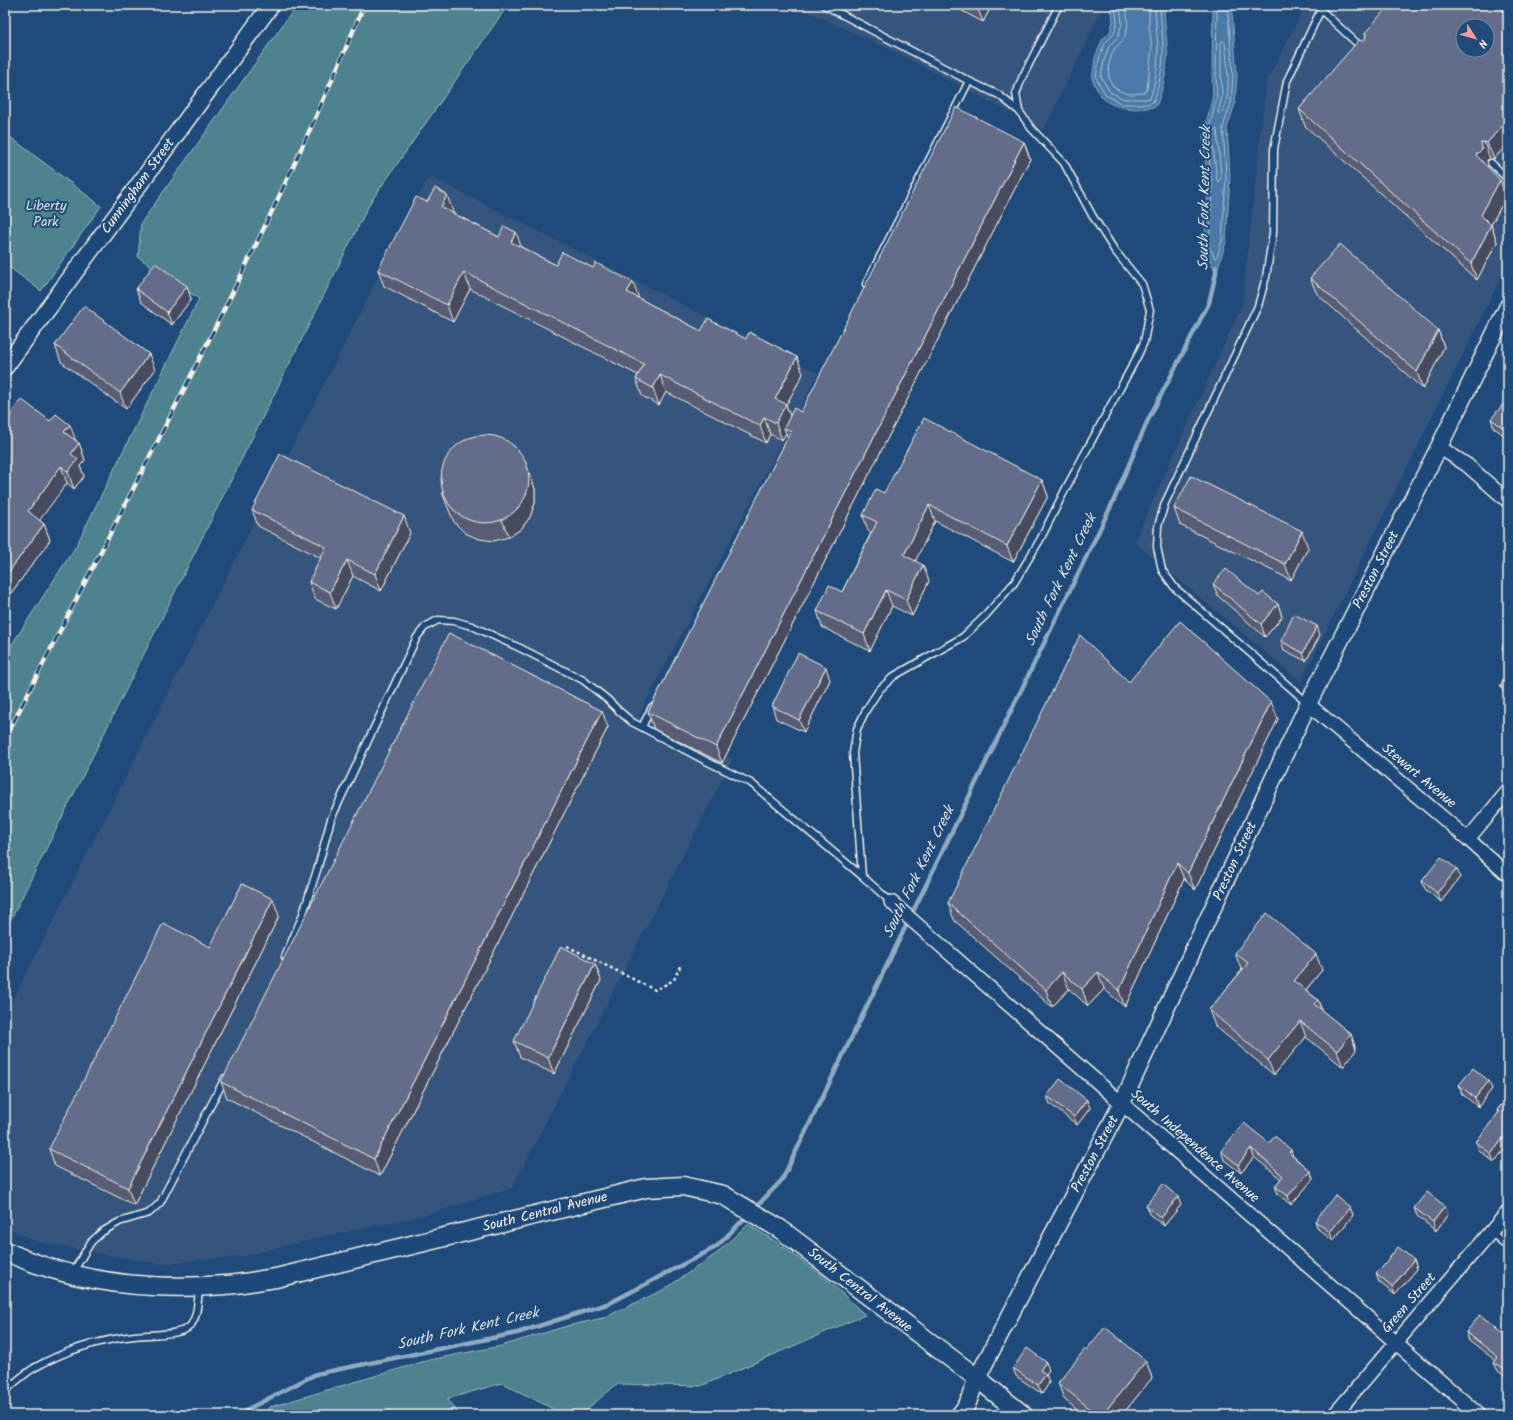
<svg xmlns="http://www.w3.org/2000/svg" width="1513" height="1420" font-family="Kalam,sans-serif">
  <rect width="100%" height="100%" fill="#1f4a7a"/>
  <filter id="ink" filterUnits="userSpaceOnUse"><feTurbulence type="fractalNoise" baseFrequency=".025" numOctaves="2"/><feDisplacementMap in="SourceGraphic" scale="8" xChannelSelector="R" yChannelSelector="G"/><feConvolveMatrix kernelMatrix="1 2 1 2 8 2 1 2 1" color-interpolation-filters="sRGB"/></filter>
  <g filter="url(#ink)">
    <path fill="#34547e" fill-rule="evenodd" d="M793 5H1104L1044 130 897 53Z
      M1306 5H1508V263L1301 682 1134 542 1242 305 1266 82ZM1463 26H1487V50H1463Z
      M429 176 818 373 639 715 733 759 512 1188 421 1216 322 1237 244 1256 163 1264 107 1255 34 1241 5 1226V1016Z"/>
    <path fill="#4e828e" stroke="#a1babb" d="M297 5H508L370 203 5 931V655L76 546 199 299 138 257 141 223Z
      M5 133 101 206 41 291 5 264Z
      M748 1224 781 1245 829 1281 865 1315 701 1386 617 1384 580 1415H565L502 1383 447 1399 460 1415H261L270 1407 429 1360 501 1346 567 1326 603 1318 665 1289 716 1254Z"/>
    <path fill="#4c7aa8" stroke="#8faac2" d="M1111 5H1164C1164 19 1166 32 1167 45 1169 62 1163 91 1156 106 1141 111 1114 110 1103 98 1098 93 1095 85 1092 79L1095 58 1102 40 1110 32 1113 21Z
      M1213 5H1233L1232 12 1237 76 1235 104 1227 128 1230 176 1226 242 1216 273 1204 248 1208 187 1203 136 1213 95 1212 75Z"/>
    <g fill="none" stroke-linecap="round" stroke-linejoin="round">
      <path stroke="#b1c1ce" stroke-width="1" d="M1115 5 1117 22 1114 34 1105 43 1099 59 1096 78 1106 95 1122 104H1147L1153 102C1159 89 1164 61 1163 46 1163 32 1160 19 1160 5
        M1120 5 1122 23 1118 37 1109 46 1104 61 1101 77 1110 92 1124 99H1146L1150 98C1155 87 1159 58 1158 46 1157 32 1155 19 1155 5
        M1126 5C1127 18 1130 25 1124 38 1122 43 1116 45 1114 50 1106 66 1104 87 1125 93 1131 95 1138 93 1144 93L1147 89 1152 47 1149 27V5
        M1217 5 1216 75 1217 96 1207 137 1212 188 1209 247 1215 258 1217 257 1222 241 1226 176 1223 127 1231 103 1233 76 1228 12 1229 5
        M1223 41 1225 43C1227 59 1233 103 1220 115L1218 113 1222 96 1221 74V43Z
        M1217 129 1221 176 1220 181 1219 182 1217 180 1212 137 1214 130Z"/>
      <path stroke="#8faac2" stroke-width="4.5" d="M754 1209 782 1180 1113 502 1148 420 1209 303 1216 273V267
        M243 1415 248 1409 316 1374 517 1333 610 1303 716 1247 749 1214"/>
      <g stroke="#f4f1e8" stroke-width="9">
        <path id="service" d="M824 5 969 81 999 95 1019 111
          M1321 10 1362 48
          M1491 163 1508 179
          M866 284 969 81
          M1308 703 1175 588 1162 570 1157 547 1158 526 1165 503 1258 306 1266 277 1273 233 1274 149 1287 81 1323 5
          M642 727 652 707
          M862 876 853 753 857 729 866 710 879 690 894 676 963 637 986 615 1014 583 1040 540 1066 488 1137 357 1144 342 1150 310 1142 284 1115 251 1092 215 1064 163 1031 128 1019 111 1016 94 1022 78 1059 5
          M285 957 302 917 318 867 331 819 417 637 425 627 438 620 454 621 472 626 520 648 583 680 607 699 619 711 632 722 706 761 751 783 862 876 891 902
          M1491 1232 1508 1247
          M73 1272 91 1242 102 1232 119 1222 149 1213 160 1203 225 1078
          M5 1391C14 1383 24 1374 34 1368 64 1351 99 1340 134 1336 148 1334 181 1336 190 1326 198 1318 198 1298 199 1288"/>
      </g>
      <g stroke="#f4f1e8" stroke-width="16">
        <path id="minor" d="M1439 447 1467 465 1508 501
          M1308 704 1468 839 1508 875
          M1468 839 1508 791
          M891 902 1479 1415
          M1334 1415 1508 1212"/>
      </g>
      <g stroke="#f4f1e8" stroke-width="19">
        <path id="tertiary" d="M5 367 271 5
          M959 1415 967 1405 977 1378 1122 1103 1308 704 1439 447 1508 306"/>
      </g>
      <g stroke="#f4f1e8" stroke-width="21">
        <path id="secondary" d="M5 1251C74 1283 150 1291 225 1285 242 1284 259 1280 276 1278L646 1188 683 1186 723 1195 780 1229 977 1378 1023 1415"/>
      </g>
      <path stroke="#f4f1e8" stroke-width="2.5" stroke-dasharray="3 3" stroke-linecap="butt" d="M567 946 655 990 674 980 681 964"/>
      <use href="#service" stroke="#1f4a7a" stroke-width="6"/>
      <use href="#minor" stroke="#1f4a7a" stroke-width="13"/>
      <use href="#tertiary" stroke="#1f4a7a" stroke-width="16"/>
      <use href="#secondary" stroke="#1f4a7a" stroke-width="18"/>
      <g stroke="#f4f1e8" stroke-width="4.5">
        <path id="rail" d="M5 739C127 496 260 257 364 5"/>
      </g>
      <use href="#rail" stroke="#1f4a7a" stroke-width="3" stroke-dasharray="9" stroke-linecap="butt"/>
    </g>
    <path fill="#565d75" stroke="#f4f1e8" d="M951 5H992L983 22Z
      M1508 5V143L1494 159H1490L1487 160 1488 166 1487 167 1506 197 1491 225 1497 242 1477 280 1305 126 1299 109 1363 41 1365 39 1366 36 1365 33Z
      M1024 142 1030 159 722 763 654 729 648 712 788 438 786 433 782 440 770 434 766 443 666 392 659 405 642 396 636 379 638 375 470 289 453 322 384 286 378 270 427 202 453 212V213L499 237 521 247 556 265 593 268 633 282 638 298 701 331 803 374 786 405 790 416 801 412Z
      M1310 278 1438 330 1444 347 1423 389 1317 294Z
      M136 289 191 299 172 325 141 302Z
      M55 345 155 370 126 409 61 362Z
      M1508 406V438L1494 428 1491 419Z
      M5 424 76 441 79 443 85 460 80 466 84 476 74 489 67 483 39 520 44 524 50 540 9 596 5 592Z
      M530 475 535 489V503L530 517 521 529 509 537 494 541 479 539 465 533 454 522 448 508 442 492Z
      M1042 480 1048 496 1013 562 935 521 915 561 929 581 912 616 892 606 870 651 822 627 817 611 842 592 871 533 868 531 863 515 884 493Z
      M1174 508 1308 548 1291 580 1180 525Z
      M252 510 410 533 381 591 353 576 336 609 315 599 309 582 321 558 258 526Z
      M1213 584 1259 596 1278 604 1282 617 1265 637 1218 596Z
      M1320 635 1306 661 1284 650 1281 641Z
      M1508 639V658L1505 655 1502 647Z
      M1508 675V696L1504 693 1500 685Z
      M830 680 804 732 776 719 772 706Z
      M1129 682 1278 719 1195 890 1184 879 1125 1007 1104 989 1088 1006 1069 989 1052 1007 954 920 948 903Z
      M608 727 380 1176 227 1098 221 1082Z
      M1460 877 1441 902 1425 889 1422 881Z
      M279 916 134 1205 55 1166 49 1149 210 947Z
      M1235 953 1322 970 1306 990 1318 1000 1322 1011 1351 1034 1356 1050 1343 1067 1306 1037 1274 1075 1215 1026 1209 1010 1242 970 1241 969Z
      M595 964 601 980 554 1074 520 1057 514 1041Z
      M1459 1085 1492 1089 1478 1107 1462 1094Z
      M1047 1096 1090 1108 1077 1125 1050 1104Z
      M1508 1097V1145L1494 1162 1479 1150 1476 1142 1498 1114 1497 1110Z
      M1269 1143 1294 1157 1310 1171 1313 1179 1291 1205 1278 1194 1275 1186 1281 1179 1254 1157 1241 1173 1224 1160 1221 1151Z
      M1146 1205H1181L1164 1226 1149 1214Z
      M1350 1207 1353 1215 1333 1241 1318 1229 1315 1221Z
      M1414 1208 1448 1214 1436 1231 1417 1216Z
      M1414 1260 1417 1269 1395 1295 1379 1282 1376 1274Z
      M1496 1327 1497 1330 1508 1338V1378L1498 1371 1494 1363 1496 1361 1469 1340 1466 1332Z
      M1086 1350 1146 1361 1152 1378 1122 1415H1083L1064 1399 1058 1383Z
      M1013 1368 1049 1370 1046 1374 1049 1383 1042 1394 1016 1376Z"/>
    <path fill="#464c5f" stroke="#f4f1e8" d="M981 5H992L983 22 978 9Z
      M1508 119V143L1494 159 1487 143Z
      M1024 142 1030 159 722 763 716 747Z
      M1484 142 1490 159 1487 160 1488 166 1483 172 1476 155 1481 143Z
      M1500 180 1506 197 1487 232 1481 215Z
      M447 195 453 212 447 224 441 207Z
      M1491 225 1497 242 1477 280 1471 264Z
      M516 232 522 249 511 242Z
      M464 272 470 289 453 322 447 305Z
      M633 282 639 299 627 292Z
      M187 286 191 299 172 325 167 312Z
      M1438 330 1444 347 1423 389 1417 372Z
      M149 354 155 370 126 409 120 393Z
      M797 357 803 374 786 405 792 421 784 428 786 433 782 440 776 423 775 399Z
      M660 375 666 392 659 405 653 388Z
      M764 417 770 434 766 443 760 426Z
      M70 425 76 441 64 432Z
      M79 443 85 460 80 466 84 476 74 489 68 472 71 454Z
      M524 458 535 489V503L530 517 521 529 509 537 502 520Z
      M61 466 67 483 34 528 28 511Z
      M1042 480 1048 496 1013 562 1007 546Z
      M929 505 935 521 910 572 904 555Z
      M404 516 410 533 381 591 375 574Z
      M44 524 50 540 9 596 5 583V577Z
      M1302 531 1308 548 1291 580 1285 564Z
      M347 560 353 576 336 609 330 592Z
      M923 565 929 581 912 616 906 600Z
      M886 590 892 606 870 651 864 634Z
      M1278 604 1282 617 1265 637 1261 624Z
      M1317 626 1320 635 1306 661 1303 653Z
      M826 667 830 680 804 732 799 720Z
      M1271 702 1278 719 1195 890 1188 873Z
      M602 711 608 727 380 1176 374 1159Z
      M1177 863 1184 879 1125 1007 1119 991Z
      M1457 869 1460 877 1441 902 1437 893Z
      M273 899 279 916 134 1205 128 1188Z
      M1316 954 1322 970 1300 997 1294 981Z
      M595 964 601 980 554 1074 548 1058Z
      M1062 972 1069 989 1052 1007 1046 990Z
      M1098 972 1104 989 1088 1006 1082 989Z
      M1318 1000 1323 1016 1314 1004Z
      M1300 1021 1306 1037 1274 1075 1268 1060Z
      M1351 1034 1356 1050 1343 1067 1337 1051Z
      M1489 1081 1492 1089 1478 1107 1475 1098Z
      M1087 1100 1090 1108 1077 1125 1074 1117Z
      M1508 1132V1145L1494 1162 1491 1154Z
      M1251 1148 1254 1157 1241 1173 1238 1165Z
      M1291 1150 1294 1159 1289 1153Z
      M1310 1171 1313 1179 1291 1205 1288 1196Z
      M1178 1197 1181 1205 1164 1226 1161 1218Z
      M1445 1206 1448 1214 1436 1231 1433 1222Z
      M1350 1207 1353 1215 1333 1241 1330 1232Z
      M1414 1260 1417 1269 1395 1295 1392 1287Z
      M1146 1361 1152 1378 1122 1415H1102Z
      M1046 1362 1049 1370 1043 1378 1040 1370Z
      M1046 1374 1049 1383 1042 1394 1038 1385Z"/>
    <path fill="#646c88" stroke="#f4f1e8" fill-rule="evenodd" d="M970 5H981L978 9Z
      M1389 5H1508V119L1487 143 1484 142 1481 143 1482 149 1476 155 1500 180 1481 215 1491 225 1471 264 1299 109 1359 40 1363 41 1365 39 1366 35 1365 33ZM1463 26H1487V50H1463Z
      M956 107 1024 142 716 747 648 712 791 431 784 428 794 408 801 412Z
      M435 188 447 195 441 207 499 237 504 226 516 232 511 242 556 265 562 252 593 268 596 263 633 282 627 292 701 331 708 319 746 339 749 332 797 357 775 399 786 404 776 423 764 417 760 426 660 375 653 388 636 379 644 364 464 272 447 305 378 270 416 197 427 202Z
      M1340 244 1438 330 1417 372 1310 278Z
      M155 263 187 286 167 312 136 289Z
      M84 306 149 354 120 393 55 345Z
      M21 399 50 421 56 414 70 425 64 432 79 443 71 454 78 459 68 472 61 466 28 511 44 524 5 577V424Z
      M1504 403 1508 406V431L1491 419Z
      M924 418 1042 480 1007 546 929 505 904 555 923 565 906 600 886 590 864 634 817 611 829 585 842 592 877 522 863 515 876 489 884 493Z
      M441 479a44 44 0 1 1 88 0a44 44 0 1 1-88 0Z
      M280 454 404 516 375 574 347 560 330 592 309 582 326 547 252 510Z
      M1191 476 1302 531 1285 564 1174 508Z
      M1226 569 1259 596 1263 592 1278 604 1261 624 1213 584Z
      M1294 614 1317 626 1303 653 1281 641Z
      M1180 621 1271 702 1188 873 1177 863 1119 991 1098 972 1082 989 1062 972 1046 990 948 903 1080 635 1129 682Z
      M449 633 602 711 374 1159 221 1082Z
      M1508 639V651L1502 647Z
      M798 653 826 667 799 720 772 706Z
      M1508 675V690L1500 685Z
      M1441 857 1457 869 1437 893 1422 881Z
      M242 884 273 899 128 1188 49 1149 163 923 210 947Z
      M1267 913 1316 954 1294 981 1318 1000 1314 1004 1351 1034 1337 1051 1300 1021 1268 1060 1209 1010 1248 963 1235 953Z
      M561 946 595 964 548 1058 514 1041Z
      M1473 1068 1489 1081 1475 1098 1459 1085Z
      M1060 1079 1087 1100 1074 1117 1047 1096Z
      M1508 1097V1132L1491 1154 1476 1142 1499 1112 1497 1110Z
      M1244 1123 1269 1143 1275 1136 1291 1150 1289 1153 1310 1171 1288 1196 1275 1186 1283 1176 1251 1148 1238 1165 1221 1151Z
      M1163 1184 1178 1197 1161 1218 1146 1205Z
      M1427 1192 1445 1206 1433 1222 1414 1208Z
      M1335 1195 1350 1207 1330 1232 1315 1221Z
      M1398 1247 1414 1260 1392 1287 1376 1274Z
      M1480 1315 1496 1327 1495 1328 1508 1338V1372L1494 1363 1498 1357 1466 1332Z
      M1105 1327 1146 1361 1102 1415H1098L1058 1383 1085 1349 1086 1350Z
      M1027 1348 1046 1362 1040 1370 1046 1374 1038 1385 1013 1368Z"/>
  </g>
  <g text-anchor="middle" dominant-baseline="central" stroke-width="4" stroke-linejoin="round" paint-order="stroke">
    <g font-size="14" fill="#f4f1e8" stroke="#1f4a7a">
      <text transform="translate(138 186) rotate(-54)">Cunningham Street</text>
      <text transform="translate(1376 570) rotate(-63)">Preston Street</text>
      <text transform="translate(1419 776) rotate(40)">Stewart Avenue</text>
      <text transform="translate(1235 861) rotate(-65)">Preston Street</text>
      <text transform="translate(1195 1146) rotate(41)">South Independence Avenue</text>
      <text transform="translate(1095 1154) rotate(-62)">Preston Street</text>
      <text transform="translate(545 1212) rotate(-14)">South Central Avenue</text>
      <text transform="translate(860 1290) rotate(38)">South Central Avenue</text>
      <text transform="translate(1409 1303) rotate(-49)">Green Street</text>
    </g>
    <g font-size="14" fill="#dbe0da" stroke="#1f4a7a">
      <text x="46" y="206">Liberty<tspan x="46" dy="16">Park</tspan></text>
    </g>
    <g font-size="15" font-style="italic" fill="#dbdfde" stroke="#1f4a7a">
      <text transform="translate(1205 198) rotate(-89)">South Fork Kent Creek</text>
      <text transform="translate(1061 580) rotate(-64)">South Fork Kent Creek</text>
      <text transform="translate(919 872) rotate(-64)">South Fork Kent Creek</text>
      <text transform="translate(468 1329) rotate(-13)">South Fork Kent Creek</text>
    </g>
  </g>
  <rect width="1513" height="1420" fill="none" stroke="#1f4a7a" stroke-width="20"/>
  <rect x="10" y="10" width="1493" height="1400" fill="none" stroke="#f4f1e8" stroke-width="1.5" filter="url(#ink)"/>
  <g transform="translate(1475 38) rotate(127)"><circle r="19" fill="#1f4a7a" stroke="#748da6"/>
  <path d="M0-3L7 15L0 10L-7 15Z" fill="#ff9aa2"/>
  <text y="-6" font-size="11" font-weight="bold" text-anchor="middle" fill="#f4f1e8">N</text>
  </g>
</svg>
